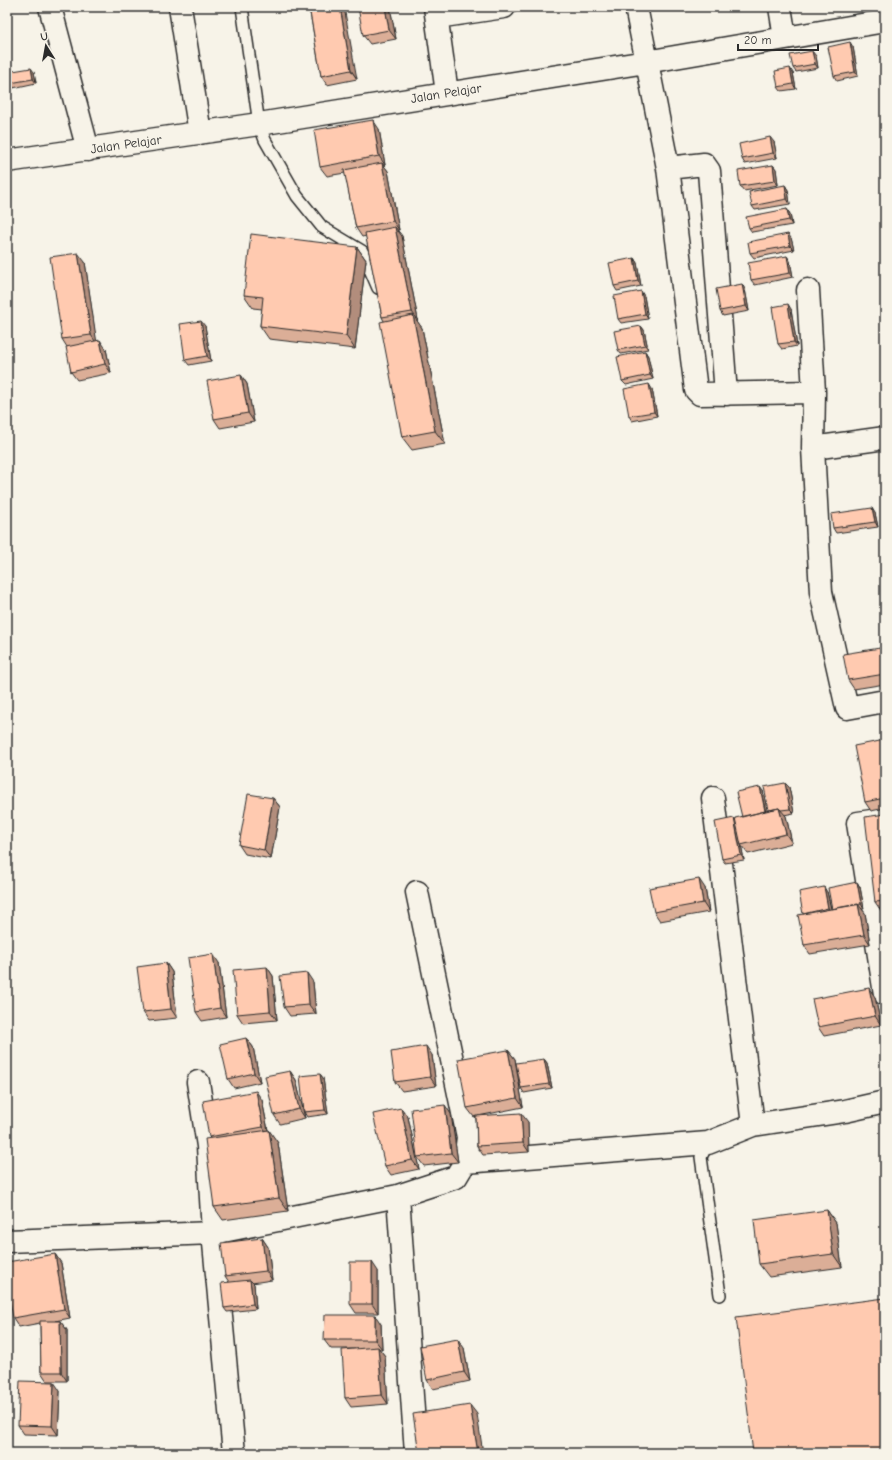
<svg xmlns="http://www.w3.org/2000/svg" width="892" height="1460" font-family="'Comic Neue',sans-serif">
  <rect width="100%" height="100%" fill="#f7f3e8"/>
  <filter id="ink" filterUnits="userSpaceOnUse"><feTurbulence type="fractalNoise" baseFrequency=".025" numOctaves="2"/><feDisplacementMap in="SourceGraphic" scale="8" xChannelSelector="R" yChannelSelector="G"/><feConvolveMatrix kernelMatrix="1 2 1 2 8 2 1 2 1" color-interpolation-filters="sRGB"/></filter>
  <g filter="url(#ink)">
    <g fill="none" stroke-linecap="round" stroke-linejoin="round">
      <g stroke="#2b2b2b" stroke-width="14">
        <path id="lane" d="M242 7 259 124 265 140 297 196 322 227 362 251 378 288
          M708 1143 701 1157 720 1295"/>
      </g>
      <g stroke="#2b2b2b" stroke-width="25">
        <path id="street" d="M50 7 88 150
          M180 7 200 133
          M435 7 447 93
          M636 7 668 168 696 390 700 394 814 392
          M780 7 785 38
          M437 17 504 7
          M7 161 259 124 646 62 885 21
          M668 168 704 164 709 171 726 394
          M808 290 814 392 813 448 885 438
          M813 448 821 592 847 708 885 701
          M713 798 753 1125
          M885 819 858 823 885 994
          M198 1082 208 1146 213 1233 234 1453
          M465 1162 708 1143 753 1125 845 1111 885 1102
          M398 1196 416 1453
          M7 1241 213 1233 398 1196 456 1177 465 1162 468 1137 417 892"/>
      </g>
      <use href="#lane" stroke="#f7f3e8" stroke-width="11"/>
      <use href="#street" stroke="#f7f3e8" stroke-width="22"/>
    </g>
    <path fill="#dbae97" stroke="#2b2b2b" d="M309 7 357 79 327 85 321 76Z
      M390 7 396 39 370 44 363 35Z
      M853 47 858 76 837 81 834 76Z
      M816 56 818 68 796 72 793 68Z
      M34 72 36 83 13 88 10 83Z
      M793 73 796 89 781 91 778 87Z
      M379 129 385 165 384 166 388 171 399 230H397L402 236 418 320 417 321 422 328 445 444 412 450 402 437 384 321 382 317 366 236 362 237 356 228 345 173 327 176 320 167Z
      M774 142 777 158 745 164 742 159Z
      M773 165 776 169 778 185 744 191 740 186Z
      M785 185 788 190 790 204 755 210 752 206Z
      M787 209 790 214 792 225 752 232 749 228Z
      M791 238 794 250 754 258 750 253Z
      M357 247 366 260 355 349 269 339 260 326 262 309 253 308 244 295Z
      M787 256 790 261 793 277 755 285 751 280Z
      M634 258 637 263 641 286 617 291 614 286Z
      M85 262 96 340 106 349 111 373 77 380 71 372 67 347 62 339Z
      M745 289 749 311 723 316 720 311Z
      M644 296 648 319 621 323 618 319Z
      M791 309 797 346 782 349 778 344Z
      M205 326 211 361 189 365 185 360Z
      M641 326 644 330 648 349 621 354 618 350Z
      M645 351 648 356 653 379 626 385 622 381Z
      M241 375 247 384 254 422 220 428 214 419Z
      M652 389 657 416 632 421 629 416Z
      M875 513 878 527 836 533 833 528Z
      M885 654V684L854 689 848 680Z
      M885 740V808L871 811 865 802Z
      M789 787 794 813 784 815 786 816 792 843 748 854 741 845 744 860 725 863 722 859 734 818 735 820 742 817 763 791 767 811 769 810Z
      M273 798 280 807 271 859 245 854 239 845Z
      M885 814V915H884L875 902Z
      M857 882 860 887 864 909H862L865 913 870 944 810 954 804 945 803 914 827 892 831 909H832Z
      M705 888 709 912 660 921 654 912Z
      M166 963 172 972 177 1018 149 1021 143 1012Z
      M219 963 226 1017 202 1021 196 1012Z
      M267 967 273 976 277 1020 243 1023 237 1014Z
      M313 982 316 1014 290 1016 284 1007Z
      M875 997 881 1025 824 1036 818 1027Z
      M246 1038 253 1047 260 1082 234 1088 228 1079Z
      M508 1050 515 1059 523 1107 478 1116 528 1122 529 1152 483 1155 477 1146 476 1116 474 1117 467 1108Z
      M432 1055 436 1086 402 1091 395 1082Z
      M544 1059 547 1063 552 1088 524 1093 521 1088Z
      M290 1071 296 1080 305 1118 280 1124 274 1115Z
      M320 1074 323 1078 328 1114 307 1117 304 1112Z
      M262 1100 268 1130 278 1143 288 1211 223 1220 214 1207 210 1138 209 1137Z
      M401 1108 408 1117 419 1169 391 1175 385 1166Z
      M451 1114 458 1162 424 1166 417 1157Z
      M827 1210 836 1223 842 1267 769 1277 759 1264Z
      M262 1238 268 1247 272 1280 252 1283 254 1284 256 1309 227 1312 224 1308 229 1282 225 1276Z
      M55 1254 61 1263 70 1318 55 1321H60L67 1330V1381H47L41 1372 40 1323 19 1327 13 1318Z
      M378 1271V1313H356L350 1304Z
      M381 1324 382 1349H379L385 1356 388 1404 351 1407 345 1398 355 1349H331L324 1340Z
      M464 1348 470 1381 433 1389 427 1380Z
      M60 1391 58 1435 24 1434 18 1425Z"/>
    <path fill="#b28d7b" stroke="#2b2b2b" d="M340 7H344L357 79 351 70Z
      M385 7H390L396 39 389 30Z
      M850 42 853 47 858 76 855 72Z
      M812 51 816 56 818 68 815 64Z
      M31 68 34 72 36 83 33 79Z
      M790 68 793 73 796 89 793 84Z
      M373 120 379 129 385 165 379 156Z
      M770 137 774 142 777 158 773 153Z
      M382 163 388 171 399 230 393 221Z
      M773 165 776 169 778 185 775 181Z
      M785 185 788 190 790 204 787 199Z
      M787 209 790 214 792 225 789 220Z
      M395 227 402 236 418 320 412 312Z
      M788 234 791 238 794 250 790 246Z
      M357 247 366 260 355 349 346 336Z
      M78 253 85 262 97 344 91 335Z
      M787 256 790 261 793 277 790 273Z
      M634 258 637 263 641 286 638 281Z
      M742 284 745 289 749 311 746 306Z
      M641 291 644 296 648 319 645 314Z
      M788 304 791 309 797 346 794 342Z
      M413 315 422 328 445 444 435 431Z
      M201 321 205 326 211 361 207 356Z
      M641 326 644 330 648 349 645 345Z
      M100 340 106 349 111 373 105 364Z
      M645 351 648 356 653 379 650 375Z
      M241 375 247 384 254 422 248 413Z
      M649 384 652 389 657 416 654 412Z
      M872 508 875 513 878 527 875 522Z
      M880 648 885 654V674Z
      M785 783 789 787 794 813 790 809Z
      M760 787 763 791 769 818 766 813Z
      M273 798 280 807 271 859 264 850Z
      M779 808 786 816 792 843 786 834Z
      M734 818 737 822 744 860 741 855Z
      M699 879 705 888 709 912 703 903Z
      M857 882 860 887 864 909 861 904Z
      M824 887 827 892 832 913 828 908Z
      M858 904 865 913 870 944 864 935Z
      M213 954 219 963 226 1017 220 1008Z
      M166 963 172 972 177 1018 171 1009Z
      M267 967 273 976 277 1020 270 1011Z
      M307 973 313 982 316 1014 309 1005Z
      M869 988 875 997 881 1025 875 1016Z
      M246 1038 253 1047 260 1082 254 1073Z
      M426 1046 432 1055 436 1086 430 1077Z
      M508 1050 515 1059 523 1107 517 1098Z
      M544 1059 547 1063 552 1088 549 1084Z
      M290 1071 296 1080 305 1118 299 1109Z
      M320 1074 323 1078 328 1114 325 1110Z
      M256 1091 262 1100 269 1136 263 1127Z
      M445 1105 451 1114 458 1162 451 1153Z
      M401 1108 408 1117 419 1169 412 1160Z
      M521 1113 528 1122 529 1152 523 1143Z
      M269 1130 278 1143 288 1211 279 1198Z
      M827 1210 836 1223 842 1267 833 1254Z
      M262 1238 268 1247 272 1280 266 1271Z
      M55 1254 61 1263 70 1318 64 1309Z
      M372 1262 378 1271V1313L372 1304Z
      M250 1280 254 1284 256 1309 253 1304Z
      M375 1315 381 1324 382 1349 375 1340Z
      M60 1321 67 1330V1381L61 1372Z
      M458 1339 464 1348 470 1381 464 1372Z
      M378 1347 385 1356 388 1404 382 1395Z
      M54 1382 60 1391 58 1435 52 1426Z
      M470 1405 477 1414 483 1453H478Z"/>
    <path fill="#ffcab0" stroke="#2b2b2b" d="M309 7H340L351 70 321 76Z
      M358 7H385L389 30 363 35Z
      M850 42 855 72 834 76 828 47Z
      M812 51 815 64 793 68 790 55Z
      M31 68 33 79 10 83 7 72Z
      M790 68 793 84 778 87 775 71Z
      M373 120 379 156 320 167 314 130Z
      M770 137 773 153 742 159 739 144Z
      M382 163 393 221 356 228 344 170Z
      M773 165 775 181 740 186 738 171Z
      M785 185 787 199 752 206 749 192Z
      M787 209 789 220 749 228 746 217Z
      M395 227 412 312 382 317 365 233Z
      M251 234 357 247 346 336 260 326 263 297 244 295Z
      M788 234 790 246 750 253 748 242Z
      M78 253 91 335 62 339 50 257Z
      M787 256 790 273 751 280 748 263Z
      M634 258 638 281 614 286 609 263Z
      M742 284 746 306 720 311 716 289Z
      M641 291 645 314 618 319 614 296Z
      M788 304 794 342 778 344 772 307Z
      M413 315 435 431 402 437 380 322Z
      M201 321 207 356 185 360 180 324Z
      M641 326 645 345 618 350 614 331Z
      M100 340 105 364 71 372 66 347Z
      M645 351 650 375 622 381 617 357Z
      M241 375 248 413 214 419 207 381Z
      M649 384 654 412 629 416 624 389Z
      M883 448H885V458Z
      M883 478H885V490Z
      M872 508 875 522 833 528 831 514Z
      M880 648 885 674 848 680 843 654Z
      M885 740V798L865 802 854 746Z
      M785 783 790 809 781 810 779 808 769 810 764 787Z
      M760 787 765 811 742 817 736 792Z
      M248 794 273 798 264 850 239 845Z
      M779 808 786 834 741 845 735 818Z
      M885 814V901L875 902 865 817Z
      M734 818 741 855 722 859 715 822Z
      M699 879 703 903 654 912 649 888Z
      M857 882 861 904 832 909 828 888Z
      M824 887 828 908 803 914 799 892Z
      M858 904 864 935 804 945 798 915Z
      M213 954 220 1008 196 1012 188 958Z
      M166 963 171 1009 143 1012 137 967Z
      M267 967 270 1011 237 1014 233 970Z
      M307 973 309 1005 284 1007 280 976Z
      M869 988 875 1016 818 1027 812 999Z
      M246 1038 254 1073 228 1079 220 1044Z
      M426 1046 430 1077 395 1082 391 1052Z
      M508 1050 517 1098 467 1108 458 1059Z
      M544 1059 549 1084 521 1088 516 1063Z
      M290 1071 299 1109 274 1115 265 1076Z
      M320 1074 325 1110 304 1112 300 1076Z
      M256 1091 263 1127 209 1137 203 1101Z
      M445 1105 451 1153 417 1157 411 1109Z
      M401 1108 412 1160 385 1166 373 1114Z
      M521 1113 523 1143 477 1146 476 1116Z
      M269 1130 279 1198 214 1207 205 1139Z
      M827 1210 833 1254 759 1264 754 1220Z
      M262 1238 266 1271 225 1276 221 1243Z
      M55 1254 64 1309 13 1318 7 1282V1262Z
      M350 1262H372V1304H350Z
      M250 1280 253 1304 224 1308 221 1283Z
      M885 1298V1453H753L736 1317Z
      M325 1315H375V1340H324Z
      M40 1321H60L61 1372H41Z
      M458 1339 464 1372 427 1380 420 1346Z
      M378 1347 382 1395 345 1398 342 1350Z
      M20 1381 54 1382 52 1426 18 1425Z
      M470 1405 478 1453H419L413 1414Z"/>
  </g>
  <g text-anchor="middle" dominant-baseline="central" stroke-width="3" stroke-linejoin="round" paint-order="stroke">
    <g font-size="13" fill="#2b2b2b" stroke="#f7f3e8">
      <text transform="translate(446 93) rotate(-9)">Jalan Pelajar</text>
      <text transform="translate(126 144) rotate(-8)">Jalan Pelajar</text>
    </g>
  </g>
  <rect width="892" height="1460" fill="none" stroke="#f7f3e8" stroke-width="24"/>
  <rect x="12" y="12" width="868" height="1436" fill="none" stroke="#2b2b2b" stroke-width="1.5" filter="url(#ink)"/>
  <g transform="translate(46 46) rotate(349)" stroke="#f7f3e8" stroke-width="3" paint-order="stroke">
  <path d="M0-3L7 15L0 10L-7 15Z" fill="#2b2b2b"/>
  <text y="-6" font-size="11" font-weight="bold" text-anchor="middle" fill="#2b2b2b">U</text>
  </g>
  <path d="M738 44v6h80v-6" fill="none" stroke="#2b2b2b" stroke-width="2"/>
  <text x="744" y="44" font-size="12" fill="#2b2b2b" stroke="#f7f3e8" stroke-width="3" paint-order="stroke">20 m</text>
</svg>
